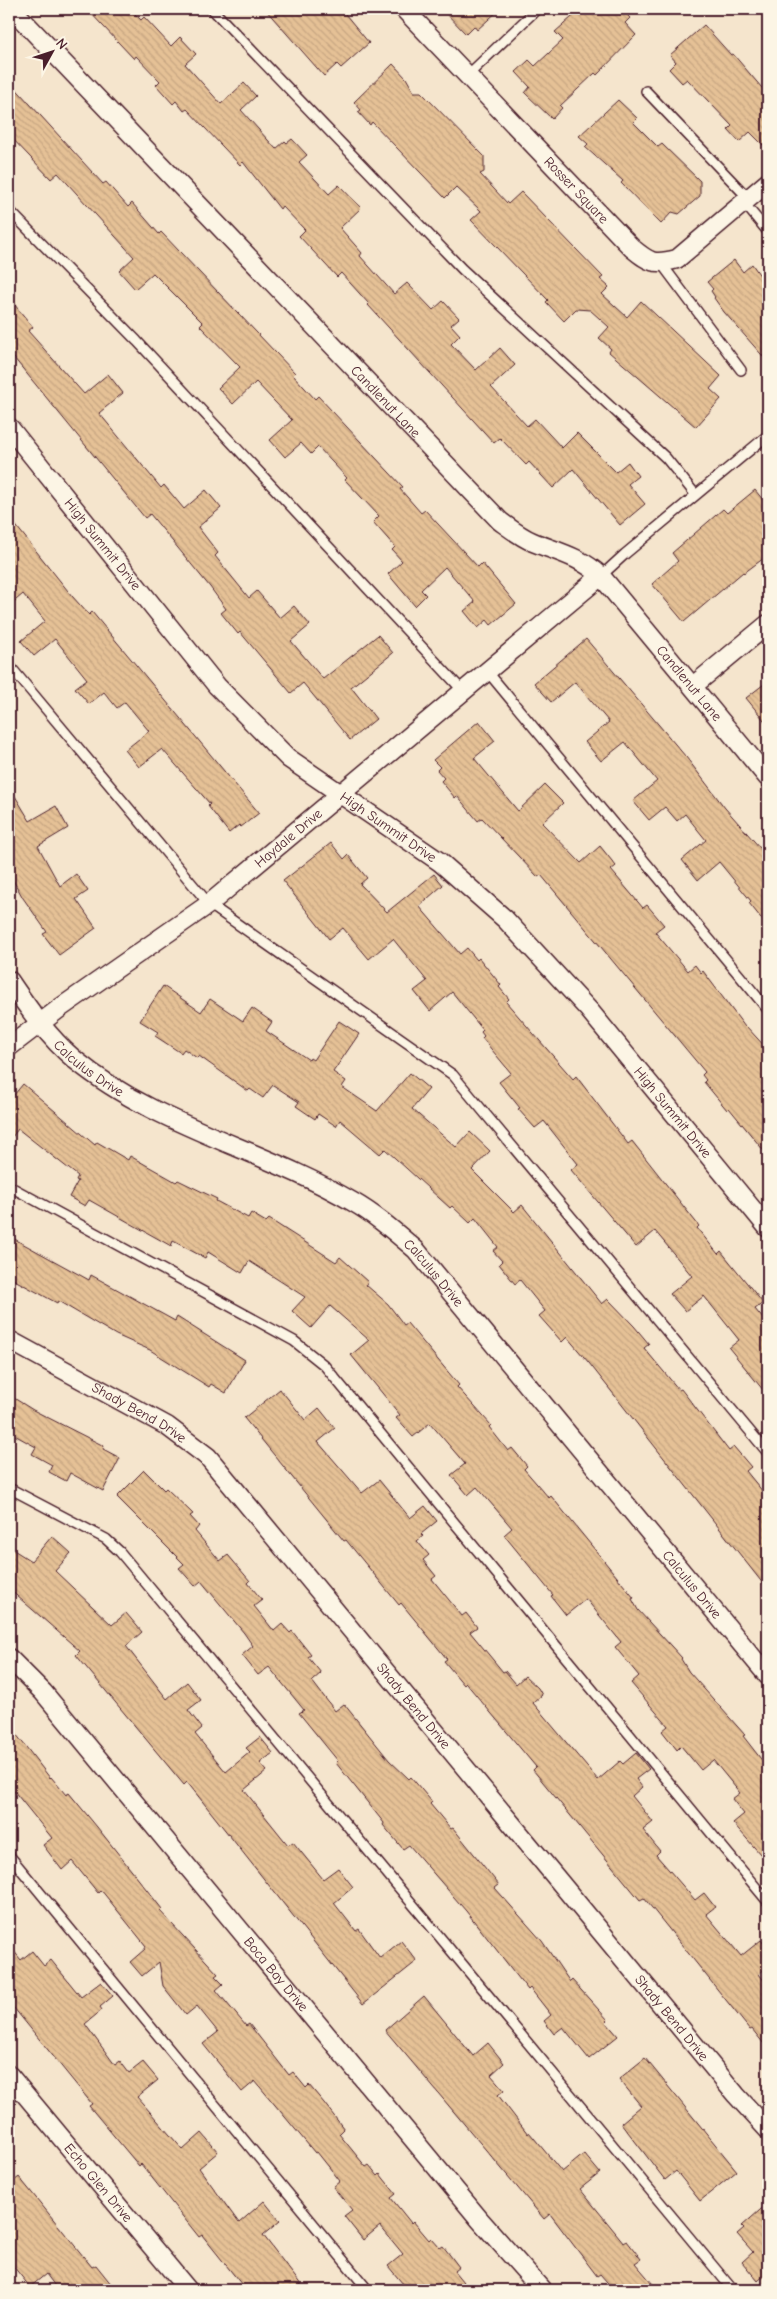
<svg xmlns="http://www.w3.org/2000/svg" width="777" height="2299" font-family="'Comic Neue',sans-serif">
  <defs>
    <pattern id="building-back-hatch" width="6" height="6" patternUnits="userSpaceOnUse" patternTransform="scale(1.25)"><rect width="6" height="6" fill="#e5c196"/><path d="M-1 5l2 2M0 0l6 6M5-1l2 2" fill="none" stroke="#c6a581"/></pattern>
  </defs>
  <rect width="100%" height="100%" fill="#f5e5cd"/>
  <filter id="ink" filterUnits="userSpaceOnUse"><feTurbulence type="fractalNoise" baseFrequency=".02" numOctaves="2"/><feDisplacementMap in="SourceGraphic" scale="10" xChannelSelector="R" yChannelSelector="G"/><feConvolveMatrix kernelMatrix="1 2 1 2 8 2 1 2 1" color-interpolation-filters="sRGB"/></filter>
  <g filter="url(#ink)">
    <path fill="url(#building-back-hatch)" stroke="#4a1f2b" d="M87 9H130L141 20 144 17 171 46 180 37 196 54 185 64 221 104 244 83 256 96 241 110 276 149 285 141 287 143 292 139 307 155 299 162 329 194 339 185 361 208 340 228 362 253 360 256 394 294 407 283 433 310 443 301 459 318 451 325 460 335 451 344 476 370 500 348 515 365 491 387 527 426 535 419 562 448 577 433 616 472 628 462 638 476 628 484 645 504 620 525 573 469 553 488 529 462 526 465 500 438 494 443 368 305 369 304 341 273 337 277 299 236 305 230 282 206 280 209 243 162 240 165 187 109 184 111 176 101 173 104 156 85 160 81 136 56 134 59Z
      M265 9H341L369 43 341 68 337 64 324 76Z
      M442 9H500L477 30 474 26 466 34Z
      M581 9H621L630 18 625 23 636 35 597 75 595 73 560 106 562 108 552 119 525 93 530 87 516 72 529 60 535 66 563 40 555 32Z
      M704 25 731 55 733 54 768 95V150L750 132 739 142 728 130 732 126 687 79 682 83 669 69 676 62 670 55Z
      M393 64 406 78 414 92H421L484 156V172L480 174 508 204 521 192 603 277 600 279 609 287 602 294 627 317 641 301 721 376 710 389 721 399 696 427 609 352 611 349 599 338 609 327 590 310 576 309 564 321 546 302 548 300 471 220 481 211 456 187 445 198 372 122 370 125 358 112 361 110 354 102Z
      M9 81 103 184 106 182 128 207 132 203 159 234 161 232 295 373 293 375 315 399 318 396 403 487 400 489 421 513 425 510 478 567 482 563 516 604 491 625 487 620 478 628 464 611 475 602 445 567 421 590 426 595 415 606 388 574 402 561 392 550 395 547 373 522 379 516 345 480 347 478 318 447 311 454 301 443 285 457 270 440 292 420 256 382 233 404 218 388 240 367 200 326 203 323 153 273 135 289 119 271 134 257 58 173 51 179 9 135Z
      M618 100 637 118 633 122 658 147 662 144 700 181V196L679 214 672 212 661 224 621 183 623 181 585 147 588 144 579 136Z
      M734 260 743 272 752 264 768 287V362L724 312 714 298 715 297 711 291 713 289 707 282Z
      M9 298 33 327 28 331 84 394 108 374 123 393 99 413 161 488 164 485 184 509 206 490 221 508 198 527 218 553 215 556 249 598 257 591 280 618 294 606 310 625 291 641 323 679 378 635 393 653 351 687 376 719 350 740 303 683 291 693 240 632 238 634 221 613 226 609 210 587 150 514 145 518 9 352Z
      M755 490 768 506V555L744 573 743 572 684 622 652 584 678 561 672 553 723 509 727 513Z
      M9 517 72 596 89 615 92 612 259 813 241 827 239 825 229 833 208 806 210 804 162 749 139 767 125 750 149 731 125 702 117 708 104 692 89 704 75 688 87 679 55 639 34 656 21 641 45 621 23 594 9 606Z
      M586 639 686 757 725 808 768 857V927L749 903 751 901 719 862 698 880 682 860 706 840 685 814 677 821 665 807 649 820 633 801 657 781 625 742 601 761 585 742 609 722 575 682 551 702 534 683Z
      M768 681V725L746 698Z
      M479 721 495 741 474 758 518 811 545 785 563 803 542 823 581 863 600 846 616 866 611 870 643 908 647 905 664 925 655 932 688 971 695 965 701 973 703 971 745 1027 746 1026 768 1050V1156L729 1108 727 1110 704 1082 706 1080 702 1075 705 1072 541 875 538 877 482 818 478 821 457 796 455 798 441 781 444 778 437 770 440 767 433 760Z
      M9 786 30 821 56 806 68 828 38 846 60 886 76 874 88 891 76 899 96 928 59 955 43 934 47 932 23 898 9 873Z
      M331 843 344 859 348 855 367 878 360 884 387 912 434 874 443 885 419 906 460 954 467 948 477 960 479 958 501 985 499 987 509 999 506 1002 573 1079 576 1076 628 1144 632 1141 699 1226 697 1228 718 1254 721 1251 763 1303 755 1309 768 1325V1396L729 1348 739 1340 704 1296 685 1311 670 1294 692 1276 655 1231 636 1247 571 1170 578 1164 544 1121 535 1128 518 1109 520 1108 499 1082 511 1073 482 1038 484 1036 481 1032 483 1030 452 992 430 1011 414 991 427 981 393 939 369 959 343 928 329 939 314 920 283 881Z
      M163 986 201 1012 210 999 243 1021 252 1008 272 1022 266 1031 309 1060 310 1058 313 1060 339 1021 359 1034 333 1072 346 1081 342 1087 377 1111 410 1073 429 1089 412 1109 456 1147 470 1132 490 1151 472 1170 514 1212 522 1205 602 1304 608 1299 634 1326 649 1344 644 1348 679 1390 681 1389 729 1451 734 1447 751 1467 746 1471 768 1498V1590L589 1363 567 1337 562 1342 539 1316 545 1311 520 1280 515 1284 499 1264 502 1261 493 1251 498 1247 475 1218 470 1223 452 1206 450 1208 385 1149 380 1154 340 1120 336 1126 318 1114 315 1119 296 1106 299 1102 273 1085 263 1098 250 1089 248 1091 199 1056 197 1058 184 1049 181 1053 155 1036 158 1032 140 1021Z
      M23 1084 95 1145 97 1142 128 1160 130 1156 176 1182 178 1180 217 1199 216 1201 248 1218 251 1213 266 1222 269 1219 336 1262 340 1257 368 1282 366 1285 388 1304 404 1325 407 1323 459 1385 457 1387 491 1425 489 1427 508 1451 512 1448 527 1466 524 1469 549 1498 551 1496 600 1556 634 1598 632 1599 638 1610 682 1658 681 1659 689 1672 745 1735 743 1736 768 1768V1863L733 1823 744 1814 732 1799 740 1793 713 1760 701 1770 681 1746 677 1750 662 1731 668 1726 631 1683 639 1676 615 1647 621 1642 586 1599 566 1615 551 1596 553 1595 504 1535 512 1528 477 1487 468 1495 451 1475 465 1464 430 1423 413 1437 396 1418 400 1415 351 1355 369 1340 330 1306 311 1328 292 1311 305 1297 249 1261 242 1273 208 1252 205 1258 173 1241 171 1246 89 1200 85 1206 69 1197 78 1181 76 1180 78 1176 18 1129 9 1141V1101Z
      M9 1236 89 1280 91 1275 175 1321 177 1317 245 1360 226 1393 211 1384 209 1387 150 1350 116 1335 58 1301 57 1303 9 1277Z
      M280 1389 305 1420 319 1408 335 1428 318 1442 362 1493 379 1480 410 1518 425 1506 437 1521 421 1534 423 1536 417 1541 429 1555 423 1560 436 1576 432 1579 462 1616 466 1613 477 1627 470 1632 503 1672 505 1671 516 1684 525 1676 538 1688 542 1695 533 1703 598 1780 620 1761 623 1764 636 1753 649 1769 636 1779 642 1787 632 1796 653 1822 643 1830 660 1851 656 1855 695 1900 704 1893 715 1907 706 1914 741 1956 761 1940 768 1949V1966L759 1974 768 1986V2049L752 2029 750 2030 644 1898 640 1900 533 1770 536 1767 466 1683 464 1685 444 1661 447 1659 401 1603 399 1605 346 1540 344 1541 244 1418Z
      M9 1395 33 1410 104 1446 103 1449 120 1458 103 1491 70 1473 66 1481 49 1472 52 1465 32 1454 36 1447 9 1432Z
      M144 1470 164 1490 166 1488 193 1514 190 1516 199 1526 195 1531 220 1561 228 1555 250 1581 248 1583 262 1600 254 1606 274 1631 282 1624 290 1633 292 1631 311 1655 308 1657 321 1673 312 1681 335 1711 344 1704 389 1760 409 1779 411 1777 432 1802 430 1804 451 1829 453 1828 499 1885 495 1888 542 1941 570 1982 572 1980 608 2020 606 2022 618 2036 589 2059 563 2027 554 2034 544 2021 551 2015 530 1988 528 1990 466 1911 409 1845 403 1849 383 1825 384 1823 336 1763 338 1761 299 1713 304 1710 269 1667 258 1675 242 1655 253 1646 244 1633 201 1581 195 1586 179 1568 184 1564 117 1497Z
      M52 1536 71 1553 55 1571 112 1625 126 1613 142 1632 126 1646 167 1699 187 1682 201 1700 188 1710 202 1728 195 1734 226 1772 250 1752 246 1748 260 1737 273 1753 260 1763 267 1771 244 1790 288 1845 293 1842 323 1879 338 1868 353 1887 334 1903 356 1931 359 1929 380 1958 401 1941 417 1961 363 2004 187 1782 184 1785 76 1655 80 1651 9 1589V1547L31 1561Z
      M9 1725 50 1778 51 1777 66 1795 69 1793 97 1827 162 1909 160 1911 218 1974 215 1976 223 1984 216 1990 246 2026 249 2024 289 2075 293 2072 306 2088 309 2085 324 2103 344 2129 339 2134 366 2167 369 2165 378 2176 380 2174 396 2194 391 2198 411 2223 413 2221 429 2240 431 2238 440 2248 443 2246 459 2267 454 2271 463 2282 453 2290H408L388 2266 403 2254 380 2226 363 2240 344 2216 352 2210 333 2187 340 2181 317 2152 315 2153 255 2081 242 2092 203 2044 218 2032 197 2006 186 2015 163 1986 159 1962 142 1976 130 1962 145 1949 146 1946 101 1890 98 1893 72 1861 62 1870 43 1845 52 1838 9 1785Z
      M9 1945 21 1960 32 1951 44 1966 51 1960 81 1997 101 1982 113 1996 100 2007 102 2010 85 2024 115 2065 120 2061 129 2073 143 2062 158 2080 137 2097 183 2150 202 2133 218 2152 199 2168 239 2223 264 2201 280 2221 263 2235 305 2290H246L202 2235 199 2237 141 2164 139 2166 89 2106 92 2104 9 2002Z
      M424 1996 473 2056 488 2043 504 2063 491 2075 504 2090 498 2095 528 2134 529 2132 562 2172 584 2154 600 2173 580 2189 624 2243 627 2241 641 2259 635 2263 658 2290H614L600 2274 597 2276 550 2214 544 2219 385 2030Z
      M645 2058 737 2171 700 2201 676 2171 665 2180 621 2123 641 2106 619 2079Z
      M19 2177 92 2267 96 2265 116 2290H58L46 2274 30 2287 9 2261V2185Z
      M768 2203V2272L758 2281 742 2262 753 2252 737 2234 744 2228 742 2226Z"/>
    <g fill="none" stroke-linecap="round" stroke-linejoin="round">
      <g stroke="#4a1f2b" stroke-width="12">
        <path id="service" d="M212 9 462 269 666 458 695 494
          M468 75 537 9
          M646 91 749 199
          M744 203 768 232
          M9 210 137 341 463 691
          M661 263 741 370
          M601 576 625 554 768 435
          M9 665 209 904 453 1075 768 1453
          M487 671 768 1010
          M9 1186 294 1341 324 1365 768 1902
          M9 1488 106 1539 120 1552 733 2290
          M9 1855 368 2290"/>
      </g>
      <g stroke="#4a1f2b" stroke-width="21">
        <g id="minor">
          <path id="s1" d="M12 9 500 521C511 529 521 537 533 542 558 552 581 557 601 576L768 778"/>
          <path id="s2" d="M404 9 632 248C650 263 654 265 677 259L768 182"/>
          <path id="s3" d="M9 427 217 686 288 758 440 862 505 919 589 1010 768 1228"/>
          <path d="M693 686 768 624"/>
          <path id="s4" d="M9 980C28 1008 48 1037 74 1059 155 1126 263 1149 353 1202 376 1215 396 1233 416 1250L768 1676"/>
          <path id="s5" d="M9 1047 60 1008 209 904 601 576"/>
          <path id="s6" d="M9 1340 167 1426 208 1457 736 2095 768 2130"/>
          <path id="s7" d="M9 1658 43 1692 480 2220 542 2290"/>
          <path id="s8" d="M9 2075 188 2290"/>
        </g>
      </g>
      <use href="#service" stroke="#fcf5e5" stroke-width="9"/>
      <use href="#minor" stroke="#fcf5e5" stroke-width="18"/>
    </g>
  </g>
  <g text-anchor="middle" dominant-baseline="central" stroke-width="4.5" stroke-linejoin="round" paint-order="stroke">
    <g font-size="14" fill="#4a1f2b" stroke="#fcf5e5">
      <text stroke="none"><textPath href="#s2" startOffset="250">Rosser Square</textPath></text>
      <text stroke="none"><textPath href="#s1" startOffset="542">Candlenut Lane</textPath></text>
      <text stroke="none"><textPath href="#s3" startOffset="150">High Summit Drive</textPath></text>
      <text stroke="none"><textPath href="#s1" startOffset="962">Candlenut Lane</textPath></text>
      <text stroke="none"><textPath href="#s3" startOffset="555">High Summit Drive</textPath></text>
      <text stroke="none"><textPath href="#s5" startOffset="349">Haydale Drive</textPath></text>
      <text stroke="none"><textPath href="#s4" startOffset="120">Calculus Drive</textPath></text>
      <text stroke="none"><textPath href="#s3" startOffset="960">High Summit Drive</textPath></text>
      <text stroke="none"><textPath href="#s4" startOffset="525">Calculus Drive</textPath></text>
      <text stroke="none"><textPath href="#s6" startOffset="149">Shady Bend Drive</textPath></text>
      <text stroke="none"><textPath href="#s4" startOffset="930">Calculus Drive</textPath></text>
      <text stroke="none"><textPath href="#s6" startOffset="554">Shady Bend Drive</textPath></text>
      <text stroke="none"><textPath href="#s7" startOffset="414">Boca Bay Drive</textPath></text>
      <text stroke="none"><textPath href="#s6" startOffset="959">Shady Bend Drive</textPath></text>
      <text stroke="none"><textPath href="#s8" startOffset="140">Echo Glen Drive</textPath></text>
    </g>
  </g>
  <rect width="777" height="2299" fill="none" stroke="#fcf5e5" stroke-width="30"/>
  <rect x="15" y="15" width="747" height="2269" fill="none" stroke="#4a1f2b" stroke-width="2" filter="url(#ink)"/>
  <g transform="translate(52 52) rotate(50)" stroke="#fcf5e5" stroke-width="4" paint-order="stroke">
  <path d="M0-4L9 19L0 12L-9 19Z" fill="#4a1f2b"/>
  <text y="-8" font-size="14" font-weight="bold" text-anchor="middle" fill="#4a1f2b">N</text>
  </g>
</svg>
